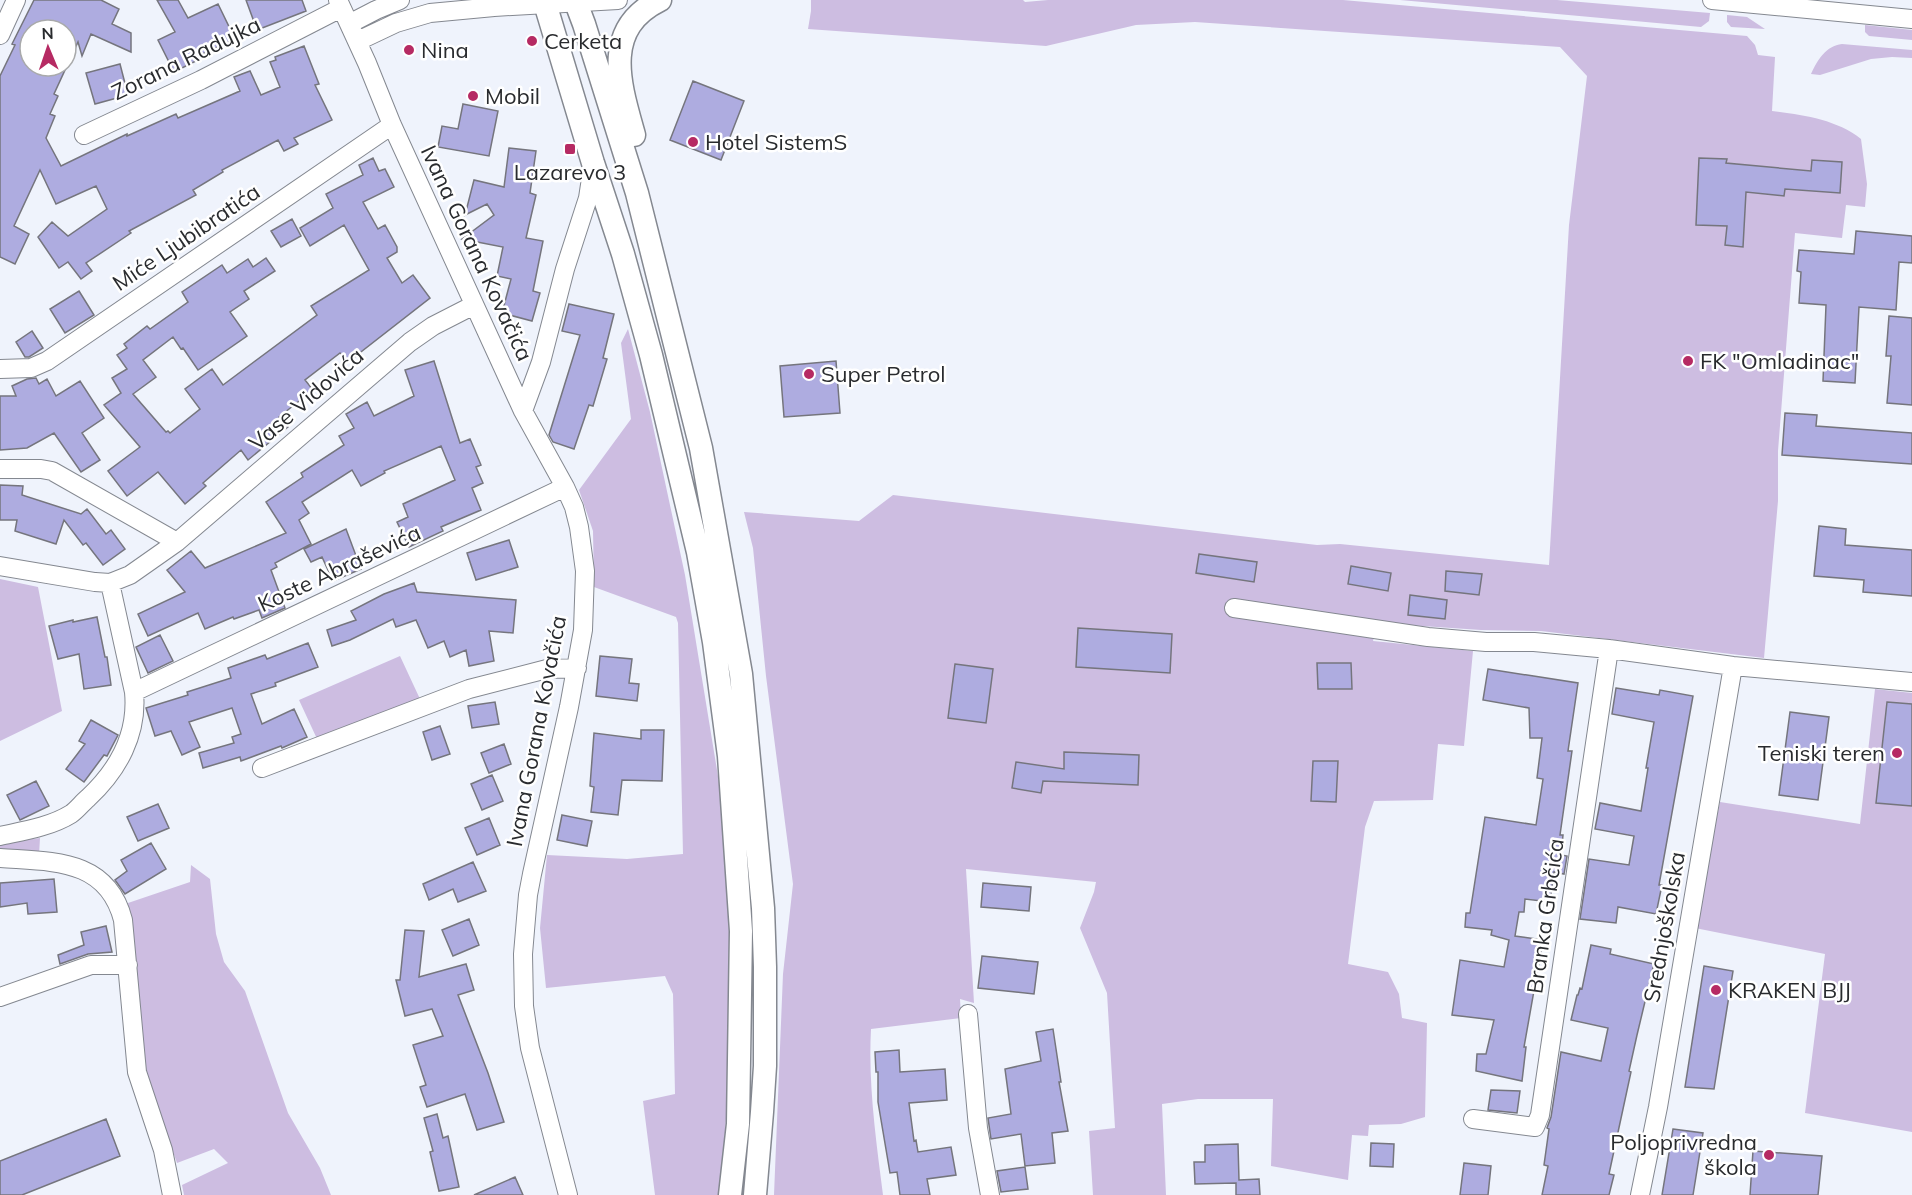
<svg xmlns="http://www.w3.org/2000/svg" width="1912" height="1195" font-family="Mulish,sans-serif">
  <rect width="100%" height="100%" fill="#eff3fc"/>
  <path fill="#cdbde1" d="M811 0H1023L1025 2 1048 0H1343L1747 36 1755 45 1758 55 1775 57 1772 111C1802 115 1836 119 1861 139L1867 184 1865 207 1846 205 1842 238 1795 233 1778 451V501L1764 658 1541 631 1481 630 1378 623 1373 641 1473 651 1464 746 1438 744 1433 800 1374 801 1365 827 1348 964 1388 972 1399 994 1402 1018 1427 1023 1425 1117 1401 1124 1369 1125 1368 1136 1352 1135 1348 1180 1271 1166 1273 1099H1198L1162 1104 1166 1195H1093L1089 1131 1115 1128 1107 993 1080 928 1094 892 1096 882 966 869 974 1003 960 999 961 1018 871 1029C868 1084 876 1140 883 1195H774L783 974 793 884 766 676 753 548 744 512 859 521 893 495 1317 545 1340 544 1549 565 1569 225 1587 76 1560 47 1195 22 1136 25 1046 46 808 29 811 11Z
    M1400 0H1557L1710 13 1709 21 1701 27Z
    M1727 15 1747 17 1765 29 1731 27 1727 22Z
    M1865 25 1912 30V40L1869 36 1865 32Z
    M1842 44 1912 50V58L1892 57 1871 59 1820 75 1811 74C1818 59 1826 46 1842 44Z
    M628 329 650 412 685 575 727 831 729 854 731 988 727 1106 720 1195H655L643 1101 675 1094 673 994 665 976 546 988 540 928 547 855 627 859 683 854 678 623 676 617 594 587 593 531 579 490 631 419 621 343Z
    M0 579 38 587 62 711 0 741Z
    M400 656 420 699 318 741 299 700Z
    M1875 689 1912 693V1132L1805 1113 1825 954 1695 928 1720 802 1860 824Z
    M40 838 39 855 0 854V843Z
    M191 865 210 879 216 934 224 962 245 991 288 1113 320 1168 331 1195H184L182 1185 228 1163 214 1149 177 1163 150 1087 142 1052 128 903 190 882Z"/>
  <path fill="#aeace0" stroke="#75757d" stroke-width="1.5" fill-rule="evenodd" d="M34 0H101L119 9 112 24 131 33V52L91 34 82 56 78 42 54 94 58 96 50 114 55 116 46 138 61 166 127 134V136L176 114 178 118 240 91 234 77 250 71 261 95 280 87 270 62 276 60 275 57 304 46 319 84 315 85 332 120 294 138 298 144 284 151 278 140 222 170 223 172 193 190 196 195 129 231 131 233 86 263 92 271 81 279 68 262 59 268 38 237 52 222 68 236 107 209 96 186 56 204 40 170 14 226 29 234 15 264 0 257V76L15 45 12 44ZM30 30H66V66H30Z
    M157 0H178L188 18 218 4 235 39 200 55 202 58 174 72 158 40 175 32Z
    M246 0H302L306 11 257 30Z
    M120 64 128 95 95 104 86 73Z
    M693 81 744 101 721 160 670 140Z
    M463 104 498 111 489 156 438 147 442 126 458 129Z
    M509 148 536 151 530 193 536 195 526 238 543 241 533 291 540 293 532 321 502 313 511 279 497 276 503 247 462 239 494 215 487 204 465 215 474 180 504 187Z
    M373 158 379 171 385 169 394 187 363 202 378 229 385 225 397 247V252L387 258 402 283 413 275 430 298 348 362 340 353 305 380 313 390 279 417 288 427 248 460 241 450 203 483 206 486 185 504 158 472 127 496 108 471 140 447 104 405 121 393 112 378 127 369 117 355 127 348 124 344 147 326 150 329 188 302 182 292 222 265 227 273 248 259 253 267 266 258 275 271 244 291 249 299 230 312 247 336 198 370 183 348 181 349 173 337 143 360 156 377 133 394 166 432 168 431 170 433 200 409 185 389 212 369 223 385 317 315 311 306 369 270 344 225 310 246 300 228 333 208 326 194 363 175 359 165Z
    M1699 158 1727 159 1726 163 1811 171 1812 160 1842 162 1840 193 1785 189 1784 196 1746 192 1743 247 1725 245 1727 226 1696 225Z
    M292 219 301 236 281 247 271 231Z
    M1856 231 1912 236V263L1899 262 1896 310 1859 307 1855 383 1823 381 1826 305 1799 303 1801 272 1797 271 1799 250 1854 254Z
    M79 291 94 315 65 333 50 309Z
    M569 304 614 314 603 358 607 359 593 406 589 405 574 449 553 442 549 435 580 335 562 331Z
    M1889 316 1912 318V405L1887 403 1891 356H1886Z
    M32 331 43 348 29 357H25L16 342Z
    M434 361 460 443 470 439 481 465 476 467 483 483 472 488 481 510 441 527 443 531 409 547 397 522 408 517 403 504 455 480 441 446 384 471 385 473 361 486 352 470 302 502 309 513 299 520 311 544 275 563 277 567 271 570 285 608 262 618 259 610 234 619 233 617 205 629 198 613 148 636 138 614 185 592 167 570 191 551 205 568 286 533 266 502 303 477 301 473 344 445 339 436 354 428 346 414 367 402 374 416 414 396 405 370Z
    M836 361 840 413 784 417 780 366Z
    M36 378 39 384 47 379 56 396 80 381 104 418 82 433 100 460 81 472 54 433 27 448 0 450V396H16L12 386 27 379Z
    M1785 413 1817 415 1816 426 1912 433V464L1782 455Z
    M0 485 23 486 22 495 81 514 87 509 106 534 111 530 125 549 103 565 86 543 83 545 64 520 56 544 15 531 17 520H0Z
    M1819 526 1846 529 1845 545 1912 550V596L1863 592 1864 580 1814 576Z
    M346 529 361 569 333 581 322 557 311 562 304 549Z
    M509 540 518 567 476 580 467 553Z
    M1199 554 1257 562 1254 582 1196 573Z
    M1351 566 1391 573 1388 591 1348 584Z
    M1446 571 1482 574 1479 595 1445 591Z
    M414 583 417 592 516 600 513 633 489 631 494 661 469 666 466 650 450 657 444 641 428 648 416 620 396 627 393 619 350 640 332 646 327 630 356 620 351 611 384 594Z
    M1410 595 1447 600 1445 619 1408 615Z
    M97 617 105 657H107L111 685 84 689 79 654 58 659 49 626 73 620V622Z
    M1078 628 1172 634 1170 673 1076 667Z
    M160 635 173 661 148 673 136 647Z
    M308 643 318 667 275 683 276 686 251 694 262 724 294 709 307 737 282 748 281 746 241 761 240 757 203 768 199 753 234 743 232 737 241 734 232 708 189 722 200 747 182 755 171 731 155 736 146 708 188 695 187 692 231 678 228 668 265 655 267 659Z
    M600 656 632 659 629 683 639 684 637 701 596 696Z
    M1317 663H1351L1352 689H1318Z
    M955 664 993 669 986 723 948 718Z
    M1488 669 1578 683 1568 751H1572L1560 835H1563L1561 855 1567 856 1564 874 1554 872 1550 902 1525 899 1524 912H1519L1515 936 1543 940 1524 1047H1526L1522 1081 1476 1071 1477 1054H1486L1494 1020 1452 1015 1460 960 1504 967 1509 940 1491 935 1492 930 1465 927 1466 913H1470L1485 817 1536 825 1543 779 1537 778 1542 738H1530L1529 708 1483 700Z
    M1616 688 1659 695 1660 690 1693 696 1659 885H1662L1656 914 1618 907 1616 923 1580 919 1589 859 1629 865 1634 836 1595 829 1600 803 1641 811 1648 768H1646L1654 722 1612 714Z
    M495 702 499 724 472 728 468 706Z
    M1887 702 1912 704V806L1876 803Z
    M1790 712 1829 717 1818 800 1779 795Z
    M91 720 118 735 107 756 104 755 84 782 66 769 85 744 79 741Z
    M440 726 450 754 432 760 423 732Z
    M641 730H664L662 781 622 780 618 815 591 812 594 787 590 786 594 733 641 739Z
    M504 744 511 764 489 773 481 753Z
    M1064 752 1139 755 1138 785 1043 781 1041 793 1012 788 1016 762 1064 769Z
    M1313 761H1338L1336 802 1311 801Z
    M492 775 503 801 482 810 471 784Z
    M36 781 49 806 20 820 7 795Z
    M158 804 169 828 138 841 127 817Z
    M562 815 592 821 587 846 557 840Z
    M489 818 500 845 477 855 465 828Z
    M151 843 166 869 125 894 115 880 127 871 121 860Z
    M473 862 486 891 458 902 453 889 429 900 423 884Z
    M54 879 57 912 28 914 27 903 0 907V883Z
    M983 883 1031 887 1029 911 981 907Z
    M469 919 479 945 453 956 442 930Z
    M106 926 112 952 88 954 60 964 58 955 84 945 81 932Z
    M405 930 424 931 419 977 466 964 474 990 458 995 488 1073 504 1122 477 1130 465 1094 427 1107 420 1087 426 1085 413 1045 443 1036 432 1009 405 1016 396 980H400Z
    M1591 945 1611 949 1610 954 1654 964 1637 1035 1629 1071 1631 1072 1609 1174 1614 1175 1609 1195H1542L1548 1166 1544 1165 1549 1129 1547 1128 1551 1117 1561 1052 1601 1061 1608 1028 1571 1020 1577 995H1578L1580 988 1582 989Z
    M982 956 1038 962 1034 994 978 988Z
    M1704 966 1733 971 1714 1089 1685 1087Z
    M1053 1029 1061 1082H1059L1068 1131 1052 1133 1055 1163 1025 1166 1021 1134 991 1139 988 1118 1011 1114 1005 1069 1041 1061 1036 1032Z
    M899 1050 900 1072 945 1069 947 1100 909 1103 914 1141 916 1140 918 1152 951 1147 956 1175 927 1179 930 1195H900L897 1172 890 1173 878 1102V1072H876L875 1052Z
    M1491 1090 1520 1091 1517 1113 1488 1110Z
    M437 1114 443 1138 448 1136 459 1187 439 1191 430 1152 433 1151 424 1118Z
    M106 1119 120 1156 22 1195H0V1161Z
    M1673 1129 1703 1133 1693 1195H1662Z
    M1371 1143 1394 1144 1393 1167 1370 1166Z
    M1238 1144 1239 1180 1259 1179 1260 1195H1236V1183L1195 1184 1194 1162H1205V1145Z
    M1753 1151 1822 1156 1818 1195H1750Z
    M1464 1163 1491 1166 1488 1195H1460Z
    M1025 1167 1028 1189 1001 1192 997 1171Z
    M515 1177 523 1195H474Z"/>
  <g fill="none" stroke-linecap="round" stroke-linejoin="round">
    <g stroke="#848890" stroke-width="20">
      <path id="minor" d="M338 0 367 63 392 125 523 411 565 487 574 507 579 527 585 571 583 630 569 707 532 874 528 895 523 954 524 1006 530 1048 568 1195
        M1712 0 1912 19
        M349 24 376 10 400 0
        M0 35 16 0
        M358 41 396 23 430 13 494 7 618 0
        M84 135 201 80 341 8
        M0 369 31 368 47 361 392 125
        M523 411 541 362 565 269 588 198 593 165
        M0 469H41L52 471 177 542
        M0 566 95 582 110 583 130 575 177 542 410 342 433 326 474 305
        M1234 608 1428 637 1486 642H1534L1609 649 1733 666 1912 682
        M134 692 565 487
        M262 768 469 689 547 669 577 668
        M0 836C23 831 50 827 71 814 77 810 82 803 88 798 118 770 138 734 134 692L110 583
        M0 858C52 862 107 858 123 920L137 1072 163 1150 172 1195
        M0 997 91 965H128
        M968 1014 978 1128 990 1195
        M1473 1119 1535 1127 1540 1115 1609 649
        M1640 1195 1658 1107 1733 666"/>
    </g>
    <g stroke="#848890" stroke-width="25">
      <path id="major" d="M544 0 593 163 623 254 651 355 698 552 714 642 729 756 741 931 738 1124 730 1195
        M575 0 584 24 637 193 701 448 741 674 763 908 765 967V1066L762 1112 755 1195
        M634 135C620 85 601 29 660 0"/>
    </g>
    <use href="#minor" stroke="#fff" stroke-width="18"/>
    <use href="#major" stroke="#fff" stroke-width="22"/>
  </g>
  <g fill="#b62a63" stroke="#fff" stroke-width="2">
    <circle cx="532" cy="41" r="6"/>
    <circle cx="409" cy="50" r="6"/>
    <circle cx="473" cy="96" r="6"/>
    <circle cx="693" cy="142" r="6"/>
    <rect x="564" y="143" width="12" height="12" rx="3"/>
    <circle cx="1688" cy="361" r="6"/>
    <circle cx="809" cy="374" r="6"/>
    <circle cx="1897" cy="753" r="6"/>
    <circle cx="1716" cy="990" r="6"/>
    <circle cx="1769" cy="1155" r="6"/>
  </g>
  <g text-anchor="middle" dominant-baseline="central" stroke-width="5" stroke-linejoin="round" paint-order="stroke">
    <g font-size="22" fill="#292b2e" stroke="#fff" text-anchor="start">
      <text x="544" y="41">Cerketa</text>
      <text x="421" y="50">Nina</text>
      <text x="485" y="96">Mobil</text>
      <text x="705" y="142">Hotel SistemS</text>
      <text x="570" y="172" text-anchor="middle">Lazarevo 3</text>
      <text x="1700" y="361">FK "Omladinac"</text>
      <text x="821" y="374">Super Petrol</text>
      <text x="1885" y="753" text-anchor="end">Teniski teren</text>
      <text x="1728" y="990">KRAKEN BJJ</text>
      <text x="1757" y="1142" text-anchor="end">Poljoprivredna<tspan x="1757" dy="25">škola</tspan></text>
    </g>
    <g font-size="22" fill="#292b2e" stroke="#fff">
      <text transform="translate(186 58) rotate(-26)">Zorana Radujka</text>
      <text transform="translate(186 237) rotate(-34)">Miće Ljubibratića</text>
      <text transform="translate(477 253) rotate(65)">Ivana Gorana Kovačića</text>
      <text transform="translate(306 399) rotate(-41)">Vase Vidovića</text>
      <text transform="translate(339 568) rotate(-25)">Koste Abraševića</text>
      <text transform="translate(536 731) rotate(-79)">Ivana Gorana Kovačića</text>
      <text transform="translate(1545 916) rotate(-82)">Branka Grbčića</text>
      <text transform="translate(1664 927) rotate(-80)">Srednjoškolska</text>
    </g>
  </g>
  <g transform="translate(48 48) rotate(358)"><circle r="28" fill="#ffffff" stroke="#a9aaab" stroke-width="1.5"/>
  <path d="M0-4.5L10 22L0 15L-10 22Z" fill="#b62a63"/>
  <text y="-9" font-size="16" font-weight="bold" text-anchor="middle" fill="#292b2e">N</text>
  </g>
</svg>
